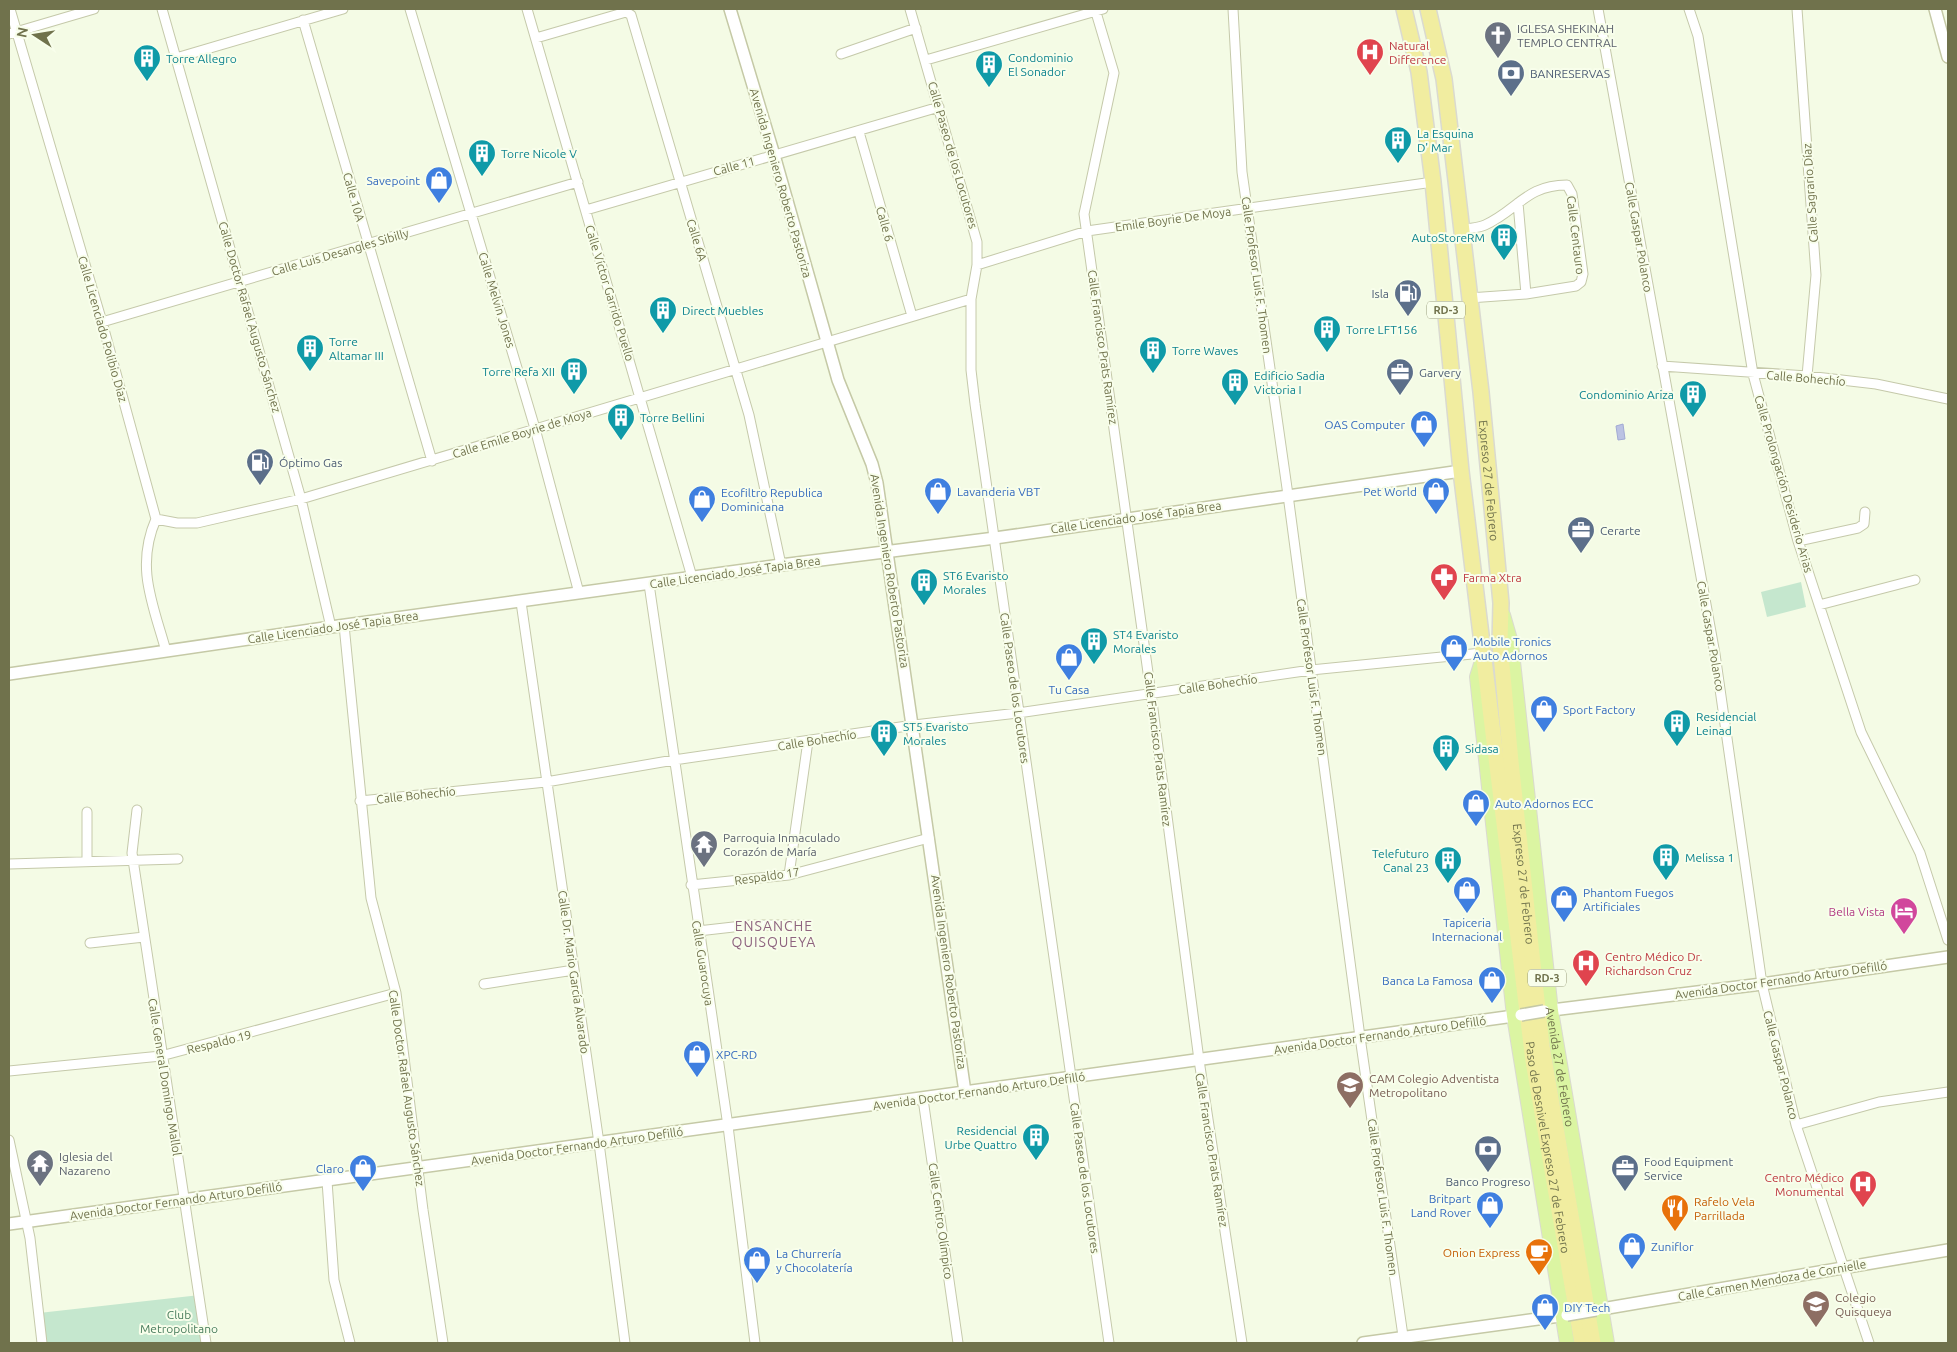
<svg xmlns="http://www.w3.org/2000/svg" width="1957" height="1352" font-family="Ubuntu,sans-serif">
  <rect width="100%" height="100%" fill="#f4fbe5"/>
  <path fill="#c5e7ce" d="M1801 582 1806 607 1767 617 1761 592Z
    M200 1295 206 1343H42L39 1313Z"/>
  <path fill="#bbc2e3" stroke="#a2aad4" d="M1623 424 1625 439 1618 440 1616 426Z"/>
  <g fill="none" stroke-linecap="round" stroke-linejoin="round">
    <g stroke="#c5c9aa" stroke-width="11">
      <path id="street" d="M10 9 102 322 156 519C135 567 153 604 166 651
        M162 9 301 499 331 627
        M410 9 534 425 579 593
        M527 9 692 577
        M910 9 977 242V265L971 299V370L975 404 1109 1343
        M1095 9 1114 73 1084 214 1151 694 1199 1060 1242 1343
        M1233 9 1242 172 1288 495 1360 1037 1404 1343
        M1598 9 1715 654 1762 984 1796 1125 1869 1343
        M1689 9 1698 36 1753 374 1798 541 1861 732 1920 853 1948 940
        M1797 9 1816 275 1807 376
        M303 20 432 461
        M9 34 94 9
        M536 38 626 12 631 15 749 415 781 565
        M841 54 916 28
        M176 58 343 9
        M926 60 1103 9
        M859 132 912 316
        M1518 203 1526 294
        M586 210 939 107
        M1462 230C1469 228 1478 228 1485 225 1518 210 1526 185 1567 185L1572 194 1583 274 1581 282 1576 286 1526 294 1469 298
        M977 265 1087 231 1433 182
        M102 322 578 182
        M1662 366 1807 376 1876 384 1948 399
        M156 519 177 523H197L301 499 971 299
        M1798 541 1858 528 1864 524 1865 512
        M649 584 728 1126 755 1343
        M521 602 599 1143 625 1343
        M1819 605 1915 580
        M344 625 371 898 396 993 423 1210 443 1343
        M360 801 546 782 674 760 914 725 1018 713 1311 670 1482 653
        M137 810 132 853 206 1343
        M87 861V812
        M9 864 178 859
        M789 875 808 741
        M691 885 789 875 929 838
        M698 931 751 925H804
        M90 943 144 937
        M484 984 574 970
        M9 1071 161 1056 396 993
        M923 1099 958 1343
        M1796 1125 1879 1102 1948 1092
        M9 1140 30 1238 42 1343
        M327 1181 334 1280 350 1343"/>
    </g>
    <g stroke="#c5c9a6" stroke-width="14">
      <path id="secondary" d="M730 9 774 155 838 380 872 464 877 483 965 1092
        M1935 9 1948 57
        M9 674 331 627 781 565 995 538 1461 471
        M1544 1011 1762 984 1948 957
        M9 1224 1521 1015
        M1596 1310 1948 1250
        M1363 1343 1567 1315"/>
    </g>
    <g stroke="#dadad0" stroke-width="16">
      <g id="primary">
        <path id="s1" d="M1503 615 1511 643 1551 1011 1607 1343"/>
        <path d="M1482 661 1477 677 1514 1016 1567 1343"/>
      </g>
    </g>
    <g stroke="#dadad0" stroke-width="18">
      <g id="highway">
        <path id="s2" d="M1404 9 1419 72 1433 182 1461 471 1533 1061 1582 1343"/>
        <path id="s3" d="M1428 9 1444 79 1481 392 1501 603 1500 644 1511 762 1542 1046 1593 1343"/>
      </g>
    </g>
    <use href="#street" stroke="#fff" stroke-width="9"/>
    <use href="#secondary" stroke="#fff" stroke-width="11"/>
    <use href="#primary" stroke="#dbf5a2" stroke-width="14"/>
    <use href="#highway" stroke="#f1eda0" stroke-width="15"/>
    <g stroke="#c5c9a6" stroke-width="14" stroke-linecap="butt">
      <path id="secondary-bridge" d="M1521 1015 1544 1011
        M1567 1315 1596 1310"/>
    </g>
    <use href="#secondary-bridge" stroke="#fff" stroke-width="11"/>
  </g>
  <defs>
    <g id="church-pin" transform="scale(1.4375)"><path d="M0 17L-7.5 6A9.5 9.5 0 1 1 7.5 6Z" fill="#6b7280" stroke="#f8feeb"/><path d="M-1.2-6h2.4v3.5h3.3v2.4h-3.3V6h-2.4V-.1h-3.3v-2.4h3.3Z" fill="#fff"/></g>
    <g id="hospital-pin" transform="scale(1.4375)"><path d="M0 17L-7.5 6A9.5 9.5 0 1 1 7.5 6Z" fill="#e0444e" stroke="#f8feeb"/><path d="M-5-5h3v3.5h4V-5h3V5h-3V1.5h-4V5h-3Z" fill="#fff"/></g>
    <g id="building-pin" transform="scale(1.4375)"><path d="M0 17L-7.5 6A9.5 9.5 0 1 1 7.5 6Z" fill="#0f9aa8" stroke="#f8feeb"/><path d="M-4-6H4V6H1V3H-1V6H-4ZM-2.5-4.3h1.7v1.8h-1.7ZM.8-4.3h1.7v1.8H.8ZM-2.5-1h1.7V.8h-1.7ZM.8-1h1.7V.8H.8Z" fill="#fff"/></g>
    <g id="bank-pin" transform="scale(1.4375)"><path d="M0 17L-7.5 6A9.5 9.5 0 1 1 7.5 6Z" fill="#5c6f8a" stroke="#f8feeb"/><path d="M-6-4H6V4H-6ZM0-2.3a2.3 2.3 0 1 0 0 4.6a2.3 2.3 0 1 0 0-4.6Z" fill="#fff"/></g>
    <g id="shop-pin" transform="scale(1.4375)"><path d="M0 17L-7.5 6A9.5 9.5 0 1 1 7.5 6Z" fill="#3f7fe0" stroke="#f8feeb"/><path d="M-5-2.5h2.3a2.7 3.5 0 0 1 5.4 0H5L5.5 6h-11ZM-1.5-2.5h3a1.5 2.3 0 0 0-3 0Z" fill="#fff"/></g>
    <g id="fuel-pin" transform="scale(1.4375)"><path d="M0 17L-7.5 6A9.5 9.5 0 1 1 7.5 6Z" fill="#5c6f8a" stroke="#f8feeb"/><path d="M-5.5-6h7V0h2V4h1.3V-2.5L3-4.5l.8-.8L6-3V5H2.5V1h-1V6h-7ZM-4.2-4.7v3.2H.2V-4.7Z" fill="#fff"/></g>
    <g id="office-pin" transform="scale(1.4375)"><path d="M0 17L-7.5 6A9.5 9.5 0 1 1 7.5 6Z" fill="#5c6f8a" stroke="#f8feeb"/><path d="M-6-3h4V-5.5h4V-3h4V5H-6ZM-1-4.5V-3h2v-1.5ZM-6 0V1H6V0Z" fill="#fff"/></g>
    <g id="pharmacy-pin" transform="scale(1.4375)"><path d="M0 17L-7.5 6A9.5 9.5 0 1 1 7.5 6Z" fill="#e0444e" stroke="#f8feeb"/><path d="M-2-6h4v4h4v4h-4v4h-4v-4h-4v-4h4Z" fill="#fff"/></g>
    <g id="temple-pin" transform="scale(1.4375)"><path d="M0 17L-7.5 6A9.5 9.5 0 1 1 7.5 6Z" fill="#6b7280" stroke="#f8feeb"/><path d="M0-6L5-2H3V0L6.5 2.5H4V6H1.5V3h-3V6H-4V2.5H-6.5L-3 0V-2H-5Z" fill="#fff"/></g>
    <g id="hotel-pin" transform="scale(1.4375)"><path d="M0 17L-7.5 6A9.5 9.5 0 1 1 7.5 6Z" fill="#d1479c" stroke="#f8feeb"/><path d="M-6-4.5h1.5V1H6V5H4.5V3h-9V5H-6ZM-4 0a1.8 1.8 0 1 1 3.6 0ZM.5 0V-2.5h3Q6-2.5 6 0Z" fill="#fff"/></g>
    <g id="university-pin" transform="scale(1.4375)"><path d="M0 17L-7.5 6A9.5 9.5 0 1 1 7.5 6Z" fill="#8d6e63" stroke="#f8feeb"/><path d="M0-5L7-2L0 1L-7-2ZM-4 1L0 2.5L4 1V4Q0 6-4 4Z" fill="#fff"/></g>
    <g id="restaurant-pin" transform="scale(1.4375)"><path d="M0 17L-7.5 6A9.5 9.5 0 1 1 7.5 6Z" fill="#e8710a" stroke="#f8feeb"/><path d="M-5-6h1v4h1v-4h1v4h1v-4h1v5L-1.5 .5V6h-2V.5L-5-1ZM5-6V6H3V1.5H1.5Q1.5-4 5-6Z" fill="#fff"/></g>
    <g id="cafe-pin" transform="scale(1.4375)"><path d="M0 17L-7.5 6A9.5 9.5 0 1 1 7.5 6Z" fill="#e8710a" stroke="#f8feeb"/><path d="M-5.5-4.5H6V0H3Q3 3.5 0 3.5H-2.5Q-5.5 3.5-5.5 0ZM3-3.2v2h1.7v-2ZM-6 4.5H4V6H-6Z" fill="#fff"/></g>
    <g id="school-pin" transform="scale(1.4375)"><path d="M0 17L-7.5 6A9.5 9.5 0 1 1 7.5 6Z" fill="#8d6e63" stroke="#f8feeb"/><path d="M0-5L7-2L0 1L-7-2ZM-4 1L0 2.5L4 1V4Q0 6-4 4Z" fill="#fff"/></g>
  </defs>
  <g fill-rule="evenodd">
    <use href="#church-pin" x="1498" y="35"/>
    <use href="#hospital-pin" x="1370" y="52"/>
    <use href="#building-pin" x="147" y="58"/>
    <use href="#building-pin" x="989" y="64"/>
    <use href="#bank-pin" x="1511" y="73"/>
    <use href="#building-pin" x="1398" y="140"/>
    <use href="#building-pin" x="482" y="153"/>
    <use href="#shop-pin" x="439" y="180"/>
    <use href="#building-pin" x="1504" y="237"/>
    <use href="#fuel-pin" x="1408" y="293"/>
    <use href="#building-pin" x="663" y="310"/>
    <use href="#building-pin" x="1327" y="329"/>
    <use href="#building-pin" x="310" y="348"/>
    <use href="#building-pin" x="1153" y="350"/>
    <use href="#building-pin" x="574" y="371"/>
    <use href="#office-pin" x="1400" y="372"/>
    <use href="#building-pin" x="1235" y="382"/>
    <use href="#building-pin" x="1693" y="394"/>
    <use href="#building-pin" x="621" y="417"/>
    <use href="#shop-pin" x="1424" y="424"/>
    <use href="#fuel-pin" x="260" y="462"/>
    <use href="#shop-pin" x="938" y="491"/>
    <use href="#shop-pin" x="1436" y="491"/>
    <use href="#shop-pin" x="702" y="499"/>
    <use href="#office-pin" x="1581" y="530"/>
    <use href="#pharmacy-pin" x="1444" y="577"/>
    <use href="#building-pin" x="924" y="582"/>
    <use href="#building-pin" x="1094" y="641"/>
    <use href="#shop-pin" x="1454" y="648"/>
    <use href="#shop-pin" x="1069" y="657"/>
    <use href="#shop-pin" x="1544" y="709"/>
    <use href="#building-pin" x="1677" y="723"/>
    <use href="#building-pin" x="884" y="733"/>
    <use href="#building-pin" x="1446" y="748"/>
    <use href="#shop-pin" x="1476" y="803"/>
    <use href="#temple-pin" x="704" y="844"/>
    <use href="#building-pin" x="1666" y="857"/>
    <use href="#building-pin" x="1448" y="860"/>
    <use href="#shop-pin" x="1467" y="890"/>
    <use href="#shop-pin" x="1564" y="899"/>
    <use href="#hotel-pin" x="1904" y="911"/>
    <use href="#hospital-pin" x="1586" y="963"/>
    <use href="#shop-pin" x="1492" y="980"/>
    <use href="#shop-pin" x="697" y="1054"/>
    <use href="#university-pin" x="1350" y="1085"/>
    <use href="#building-pin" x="1036" y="1137"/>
    <use href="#bank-pin" x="1488" y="1149"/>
    <use href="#temple-pin" x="40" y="1163"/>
    <use href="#shop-pin" x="363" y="1168"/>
    <use href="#office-pin" x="1625" y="1168"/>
    <use href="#hospital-pin" x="1863" y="1184"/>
    <use href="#shop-pin" x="1490" y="1205"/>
    <use href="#restaurant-pin" x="1675" y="1208"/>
    <use href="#shop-pin" x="1632" y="1246"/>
    <use href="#cafe-pin" x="1539" y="1252"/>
    <use href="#shop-pin" x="757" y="1260"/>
    <use href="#school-pin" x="1816" y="1304"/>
    <use href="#shop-pin" x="1545" y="1307"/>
  </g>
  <g text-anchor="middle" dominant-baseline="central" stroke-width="4" stroke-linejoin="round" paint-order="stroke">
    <g fill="#f8feeb" stroke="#999c7c" stroke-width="1">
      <rect x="1427" y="301.5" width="38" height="17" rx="4"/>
      <rect x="1528" y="969.5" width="38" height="17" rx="4"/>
    </g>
    <g font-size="11" font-weight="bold" fill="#70724c">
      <text x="1446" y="310">RD-3</text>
      <text x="1547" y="978">RD-3</text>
    </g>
    <g font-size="12" fill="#5b616d" stroke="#f8feeb" text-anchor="start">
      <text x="1517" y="28">IGLESA SHEKINAH<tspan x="1517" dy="14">TEMPLO CENTRAL</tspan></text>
      <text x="723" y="837">Parroquia Inmaculado<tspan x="723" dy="14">Corazón de María</tspan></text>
      <text x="59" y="1156">Iglesia del<tspan x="59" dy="14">Nazareno</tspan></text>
    </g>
    <g font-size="12" fill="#be3a42" stroke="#f8feeb" text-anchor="start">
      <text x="1389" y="45">Natural<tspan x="1389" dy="14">Difference</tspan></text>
      <text x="1463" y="577">Farma Xtra</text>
      <text x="1605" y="956">Centro Médico Dr.<tspan x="1605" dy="14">Richardson Cruz</tspan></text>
      <text x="1844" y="1177" text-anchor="end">Centro Médico<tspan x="1844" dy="14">Monumental</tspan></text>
    </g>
    <g font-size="12" fill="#0d838f" stroke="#f8feeb" text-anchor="start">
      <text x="1008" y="57">Condominio<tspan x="1008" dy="14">El Sonador</tspan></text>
      <text x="166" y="58">Torre Allegro</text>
      <text x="1417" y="133">La Esquina<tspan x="1417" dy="14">D' Mar</tspan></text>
      <text x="501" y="153">Torre Nicole V</text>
      <text x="1485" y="237" text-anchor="end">AutoStoreRM</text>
      <text x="682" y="310">Direct Muebles</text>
      <text x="1346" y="329">Torre LFT156</text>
      <text x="329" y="341">Torre<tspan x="329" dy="14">Altamar III</tspan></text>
      <text x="1172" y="350">Torre Waves</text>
      <text x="555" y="371" text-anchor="end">Torre Refa XII</text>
      <text x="1254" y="375">Edificio Sadia<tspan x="1254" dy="14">Victoria I</tspan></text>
      <text x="1674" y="394" text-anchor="end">Condominio Ariza</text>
      <text x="640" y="417">Torre Bellini</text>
      <text x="943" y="575">ST6 Evaristo<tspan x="943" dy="14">Morales</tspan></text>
      <text x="1113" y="634">ST4 Evaristo<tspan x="1113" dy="14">Morales</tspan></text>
      <text x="1696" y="716">Residencial<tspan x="1696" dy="14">Leinad</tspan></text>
      <text x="903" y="726">ST5 Evaristo<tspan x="903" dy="14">Morales</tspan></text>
      <text x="1465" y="748">Sidasa</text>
      <text x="1429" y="853" text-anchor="end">Telefuturo<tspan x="1429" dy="14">Canal 23</tspan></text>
      <text x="1685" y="857">Melissa 1</text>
      <text x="1017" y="1130" text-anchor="end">Residencial<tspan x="1017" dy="14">Urbe Quattro</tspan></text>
    </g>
    <g font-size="12" fill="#4e5e75" stroke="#f8feeb" text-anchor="start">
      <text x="1530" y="73">BANRESERVAS</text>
      <text x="1389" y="293" text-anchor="end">Isla</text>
      <text x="1419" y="372">Garvery</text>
      <text x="279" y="462">Óptimo Gas</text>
      <text x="1600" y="530">Cerarte</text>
      <text x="1644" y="1161">Food Equipment<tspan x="1644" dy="14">Service</tspan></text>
      <text x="1488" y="1181" text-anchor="middle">Banco Progreso</text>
    </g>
    <g font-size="12" fill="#70724c" stroke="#f8feeb">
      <text transform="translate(953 155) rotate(74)">Calle Paseo de los Locutores</text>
      <text transform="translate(734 166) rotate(-15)">Calle 11</text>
      <text transform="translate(781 183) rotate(74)">Avenida Ingeniero Roberto Pastoriza</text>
      <text transform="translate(1810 193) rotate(-94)">Calle Sagrario Díaz</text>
      <text transform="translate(354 197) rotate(74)">Calle 10A</text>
      <text transform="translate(1173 219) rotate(-8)">Emile Boyrie De Moya</text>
      <text transform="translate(885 224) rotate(74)">Calle 6</text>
      <text transform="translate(1576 235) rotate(83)">Calle Centauro</text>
      <text transform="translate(1639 237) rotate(80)">Calle Gaspar Polanco</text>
      <text transform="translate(697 240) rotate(73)">Calle 6A</text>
      <text transform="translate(340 252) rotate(-16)">Calle Luis Desangles Sibilly</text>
      <text transform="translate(1257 275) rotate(82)">Calle Profesor Luis F. Thomen</text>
      <text transform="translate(610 293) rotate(73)">Calle Víctor Garrido Puello</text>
      <text transform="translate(497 300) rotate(73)">Calle Melvin Jones</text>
      <text transform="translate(250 317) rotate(74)">Calle Doctor Rafael Augusto Sánchez</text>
      <text transform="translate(103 329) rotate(74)">Calle Licenciado Polibio Díaz</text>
      <text transform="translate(1103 347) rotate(82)">Calle Francisco Prats Ramírez</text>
      <text transform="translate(1806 378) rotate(5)">Calle Bohechío</text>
      <text transform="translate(522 433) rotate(-17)">Calle Emile Boyrie de Moya</text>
      <text stroke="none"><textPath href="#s3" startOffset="476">Expreso 27 de Febrero</textPath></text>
      <text transform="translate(1784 484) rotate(74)">Calle Prolongación Desiderio Arias</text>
      <text transform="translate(1136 517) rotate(-8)">Calle Licenciado José Tapia Brea</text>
      <text transform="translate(890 571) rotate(81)">Avenida Ingeniero Roberto Pastoriza</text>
      <text transform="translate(735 572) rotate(-8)">Calle Licenciado José Tapia Brea</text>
      <text transform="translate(333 627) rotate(-8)">Calle Licenciado José Tapia Brea</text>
      <text transform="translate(1711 636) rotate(80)">Calle Gaspar Polanco</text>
      <text transform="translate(1312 677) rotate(82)">Calle Profesor Luis F. Thomen</text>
      <text transform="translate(1218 684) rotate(-8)">Calle Bohechío</text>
      <text transform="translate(1015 688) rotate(82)">Calle Paseo de los Locutores</text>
      <text transform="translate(817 740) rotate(-9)">Calle Bohechío</text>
      <text transform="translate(1158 749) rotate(83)">Calle Francisco Prats Ramírez</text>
      <text transform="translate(416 795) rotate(-6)">Calle Bohechío</text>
      <text transform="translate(767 876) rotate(-8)">Respaldo 17</text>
      <text stroke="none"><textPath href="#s3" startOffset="881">Expreso 27 de Febrero</textPath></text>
      <text transform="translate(703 963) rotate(81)">Calle Guarocuya</text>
      <text transform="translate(574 972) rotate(82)">Calle Dr. Mario García Alvarado</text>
      <text transform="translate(949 972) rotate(82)">Avenida Ingeniero Roberto Pastoriza</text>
      <text transform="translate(1781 980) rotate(-8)">Avenida Doctor Fernando Arturo Defilló</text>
      <text transform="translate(1380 1035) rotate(-8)">Avenida Doctor Fernando Arturo Defilló</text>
      <text transform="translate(219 1042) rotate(-14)">Respaldo 19</text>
      <text transform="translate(1781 1065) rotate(76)">Calle Gaspar Polanco</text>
      <text stroke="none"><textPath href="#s1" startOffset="456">Avenida 27 de Febrero</textPath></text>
      <text transform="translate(165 1077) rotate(81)">Calle General Domingo Mallol</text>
      <text transform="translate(407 1088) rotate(82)">Calle Doctor Rafael Augusto Sánchez</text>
      <text transform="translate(979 1091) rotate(-8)">Avenida Doctor Fernando Arturo Defilló</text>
      <text transform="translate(577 1146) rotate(-8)">Avenida Doctor Fernando Arturo Defilló</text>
      <text stroke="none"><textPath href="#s2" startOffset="1148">Paso de Desnivel Expreso 27 de Febrero</textPath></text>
      <text transform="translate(1212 1150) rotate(81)">Calle Francisco Prats Ramírez</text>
      <text transform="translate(1085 1178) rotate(82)">Calle Paseo de los Locutores</text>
      <text transform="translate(1383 1197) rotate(82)">Calle Profesor Luis F. Thomen</text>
      <text transform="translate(176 1201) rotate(-8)">Avenida Doctor Fernando Arturo Defilló</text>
      <text transform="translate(941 1221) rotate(82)">Calle Centro Olímpico</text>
      <text transform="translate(1772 1280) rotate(-10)">Calle Carmen Mendoza de Cornielle</text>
    </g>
    <g font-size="12" fill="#366cbe" stroke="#f8feeb" text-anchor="start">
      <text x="420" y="180" text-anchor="end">Savepoint</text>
      <text x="1405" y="424" text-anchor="end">OAS Computer</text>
      <text x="957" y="491">Lavanderia VBT</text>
      <text x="1417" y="491" text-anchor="end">Pet World</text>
      <text x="721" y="492">Ecofiltro Republica<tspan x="721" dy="14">Dominicana</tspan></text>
      <text x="1473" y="641">Mobile Tronics<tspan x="1473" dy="14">Auto Adornos</tspan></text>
      <text x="1069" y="689" text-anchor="middle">Tu Casa</text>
      <text x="1563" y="709">Sport Factory</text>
      <text x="1495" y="803">Auto Adornos ECC</text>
      <text x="1583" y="892">Phantom Fuegos<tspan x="1583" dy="14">Artificiales</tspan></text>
      <text x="1467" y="922" text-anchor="middle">Tapiceria<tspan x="1467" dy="14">Internacional</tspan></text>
      <text x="1473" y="980" text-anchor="end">Banca La Famosa</text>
      <text x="716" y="1054">XPC-RD</text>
      <text x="344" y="1168" text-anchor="end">Claro</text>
      <text x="1471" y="1198" text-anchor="end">Britpart<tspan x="1471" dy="14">Land Rover</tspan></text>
      <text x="1651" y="1246">Zuniflor</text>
      <text x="776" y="1253">La Churrería<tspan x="776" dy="14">y Chocolatería</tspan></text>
      <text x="1564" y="1307">DIY Tech</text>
    </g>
    <g font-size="12" fill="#b23c85" stroke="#f8feeb" text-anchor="end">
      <text x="1885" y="911">Bella Vista</text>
    </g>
    <g font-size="12" fill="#785e54" stroke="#f8feeb" text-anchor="start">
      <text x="1369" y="1078">CAM Colegio Adventista<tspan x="1369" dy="14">Metropolitano</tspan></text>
      <text x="1835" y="1297">Colegio<tspan x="1835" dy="14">Quisqueya</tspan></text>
    </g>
    <g font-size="12" fill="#c56008" stroke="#f8feeb" text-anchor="start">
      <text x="1694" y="1201">Rafelo Vela<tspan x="1694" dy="14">Parrillada</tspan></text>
      <text x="1520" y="1252" text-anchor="end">Onion Express</text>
    </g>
    <g font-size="12" fill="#487c5c" stroke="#f8feeb">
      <text x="179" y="1314">Club<tspan x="179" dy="14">Metropolitano</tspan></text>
    </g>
    <g font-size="14" letter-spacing="1" fill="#8e647f" stroke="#f8feeb">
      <text x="774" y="926">ENSANCHE<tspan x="774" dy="16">QUISQUEYA</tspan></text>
    </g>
  </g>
  <rect width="1957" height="1352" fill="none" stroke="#70724c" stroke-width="20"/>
  <g transform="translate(35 35) rotate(282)" stroke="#f8feeb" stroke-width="4" paint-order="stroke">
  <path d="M0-4L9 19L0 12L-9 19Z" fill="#70724c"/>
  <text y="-8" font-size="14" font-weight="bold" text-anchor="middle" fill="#70724c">N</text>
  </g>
</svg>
